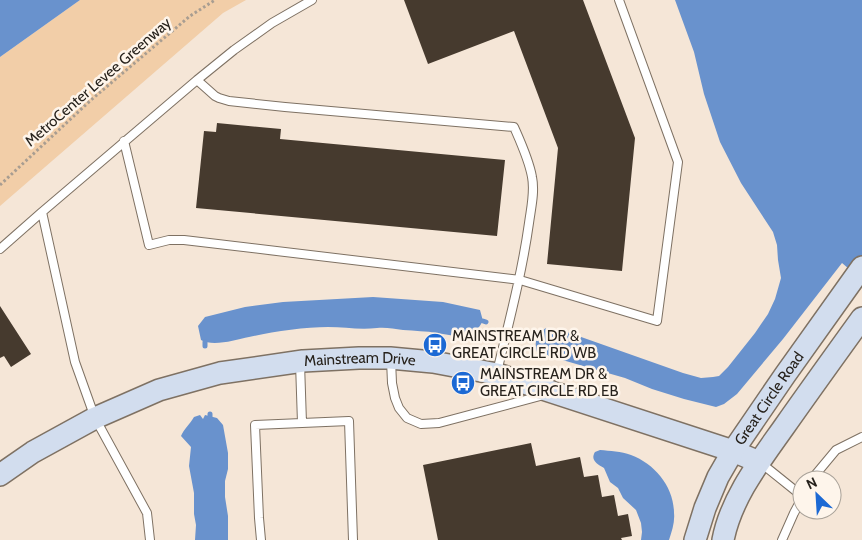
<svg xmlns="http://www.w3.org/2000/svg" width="862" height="540" font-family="Cabin,sans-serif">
  <rect width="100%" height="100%" fill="#f5e6d7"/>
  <path fill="#f2cea8" d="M80 0H246L223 13 0 206V57Z"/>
  <path fill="#6992cd" d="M0 0H80L0 57Z
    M675 0H862V280L842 263 783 339 737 394 724 404 716 407 684 399 652 389 625 378 545 355 537 352C534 340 536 335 546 328L567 332 683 373 701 378 713 377 719 376 728 367 755 333 768 314 775 299 781 278 778 260 777 245 773 232 741 183 720 142 704 94 694 52Z
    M373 297 443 302 480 310 483 321C479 327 475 335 467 336 457 338 447 334 437 333 426 331 415 331 403 330 394 329 386 327 377 328 359 330 345 327 328 327 304 327 271 332 249 337 235 340 213 347 201 340L198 326 205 317 245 307 283 302Z
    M200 415 203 419 205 415 217 418 223 425 228 453V469L225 481V497L228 516V540H195L196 525 194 514V493L189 466 191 447 181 436C184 429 190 424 194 417Z
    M600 450C610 451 621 451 631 455 655 464 674 487 674 513 675 522 672 531 669 540H641L642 532 641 523 636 510 623 498 618 488 610 482 604 468C597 464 590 460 595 452Z"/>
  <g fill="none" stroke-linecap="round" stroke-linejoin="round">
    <path stroke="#6992cd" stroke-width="5" d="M483 321 486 322
      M534 334 537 335
      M205 342V346
      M210 417V414"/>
  </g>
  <path fill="#463a2e" d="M404 0H583L635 138 622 271 547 264 558 148 514 31 428 64Z
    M217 123 281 129 280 139 505 160 497 236 196 208 204 131 216 132Z
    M0 306 31 354 11 367 4 356 0 358Z
    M531 443 536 466 580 457 584 477 598 475 602 497 614 495 618 516 628 514 632 536 621 538 622 540H438L423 465Z"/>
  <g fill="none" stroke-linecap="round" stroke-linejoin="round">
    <g stroke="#7e7163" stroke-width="10">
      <path id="lane" d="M197 80 234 50 272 23 312 0
        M124 141 149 245 169 240H184L520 280 657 321 678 162 619 0
        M42 212 197 80 215 96 219 98 229 101 285 107 514 127C521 143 529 160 532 177 535 192 531 208 529 223 522 273 509 322 497 372
        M0 249 42 212 75 362 95 418 147 513 150 540
        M391 360 392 383 395 398 399 408 407 418 421 424 439 423 544 395
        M300 363 302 423
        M761 463 802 496
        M811 480 836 450 862 437
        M261 540 259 518 255 425 349 421 353 540
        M782 540 794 513 802 498"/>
    </g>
    <g stroke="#7e7163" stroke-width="24">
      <g id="secondary">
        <path id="s1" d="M0 475 33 452 95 418 159 390 220 373 303 361 359 358H390L433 362 497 374 733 451 759 462"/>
        <path id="s2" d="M695 540 705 508 718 477 733 451 785 375 862 267"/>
        <path d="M723 540C731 498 760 461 784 427 810 390 836 354 862 318"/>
      </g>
    </g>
    <path stroke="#a89d91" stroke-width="3" stroke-dasharray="2.5 2.5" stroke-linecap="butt" d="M0 185 91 100 190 16 215 0"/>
    <use href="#lane" stroke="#fff" stroke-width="8"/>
    <use href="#secondary" stroke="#d2ddee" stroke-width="21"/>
  </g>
  <defs>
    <g id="bus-disc" transform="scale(1.25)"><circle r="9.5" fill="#1c69d4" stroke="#fef5eb"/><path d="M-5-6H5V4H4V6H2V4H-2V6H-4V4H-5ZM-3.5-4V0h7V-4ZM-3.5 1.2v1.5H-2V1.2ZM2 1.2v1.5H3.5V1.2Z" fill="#fff"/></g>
  </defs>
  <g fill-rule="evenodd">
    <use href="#bus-disc" x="435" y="345"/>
    <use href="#bus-disc" x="463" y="383"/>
  </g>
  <g text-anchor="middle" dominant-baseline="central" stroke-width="5" stroke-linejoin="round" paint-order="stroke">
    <g font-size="15" fill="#27221c" stroke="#fef5eb">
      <text transform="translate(98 82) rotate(-41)">MetroCenter Levee Greenway</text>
      <text stroke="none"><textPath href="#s1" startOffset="385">Mainstream Drive</textPath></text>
      <text stroke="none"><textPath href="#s2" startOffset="161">Great Circle Road</textPath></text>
    </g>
    <g font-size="15" fill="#27221c" stroke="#fef5eb" text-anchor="start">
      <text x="452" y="336">MAINSTREAM DR &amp;<tspan x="452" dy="17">GREAT CIRCLE RD WB</tspan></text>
      <text x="480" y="374">MAINSTREAM DR &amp;<tspan x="480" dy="17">GREAT CIRCLE RD EB</tspan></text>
    </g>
  </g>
  <g transform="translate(817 495) rotate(335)"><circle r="24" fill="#fef5eb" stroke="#a8a198"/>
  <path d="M0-4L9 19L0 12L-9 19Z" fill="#1c69d4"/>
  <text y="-8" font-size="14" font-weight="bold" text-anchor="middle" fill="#27221c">N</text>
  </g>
</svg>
